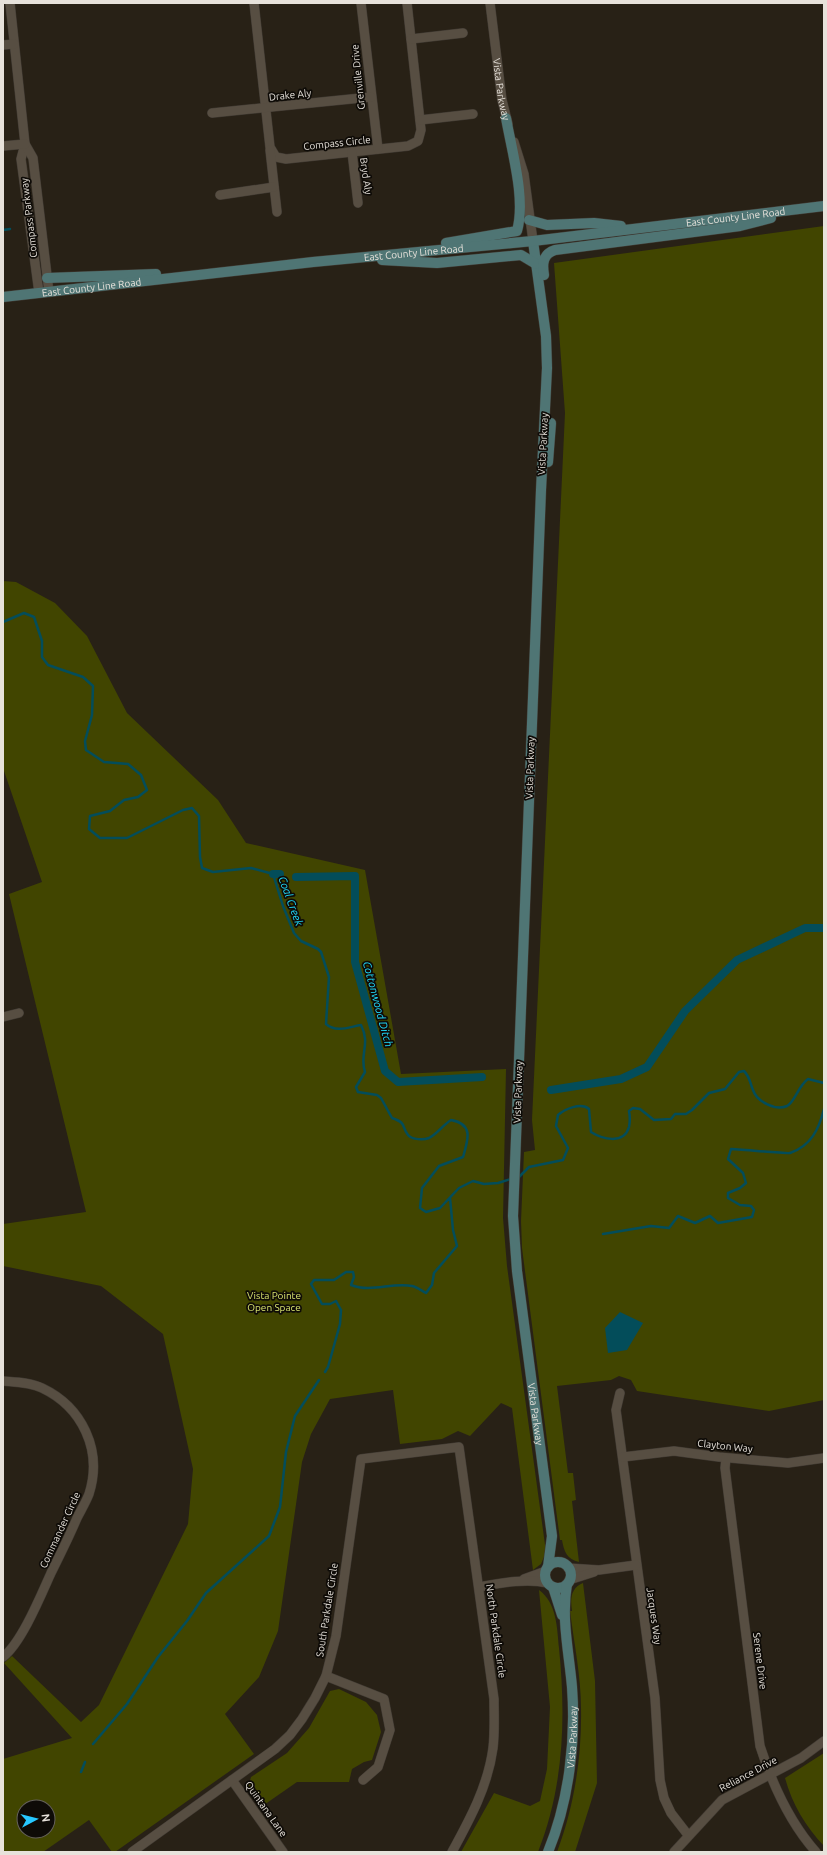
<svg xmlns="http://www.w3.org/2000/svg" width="827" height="1855" font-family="Ubuntu,sans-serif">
  <rect width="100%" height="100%" fill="#282116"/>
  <path fill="#414500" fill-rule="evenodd" d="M824 226V1400L769 1411 637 1391 631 1380 619 1376 611 1380 557 1386 568 1473H573L576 1500 572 1501 579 1562C567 1559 564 1552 562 1540H560L522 1248 521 1221 524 1152 535 1150 532 1120 565 413 554 263Z
    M3 581 16 582 55 603 87 636 127 713 218 800 246 843 365 870 401 1074 506 1069 503 1218 507 1266 546 1552 541 1564 533 1570 512 1408 501 1403 470 1436 458 1431 442 1439 400 1444 393 1390 330 1399 311 1434 302 1462 278 1631 259 1677 225 1714 254 1754 115 1852H112L89 1820 43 1852H3V1759L72 1738 4 1663 12 1656 81 1722 99 1705 188 1524 193 1469 163 1334 101 1286 3 1266V1224L86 1212 9 894 42 882 3 768ZM24 1807H48V1831H24Z
    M583 1583 595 1681 597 1783 575 1852H557C574 1807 582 1757 581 1708 581 1676 574 1643 570 1611H572C570 1598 571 1588 583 1583Z
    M539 1590C557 1603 557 1628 559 1648 566 1718 564 1786 538 1852H461L494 1793 530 1806 540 1801 547 1769 550 1707Z
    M339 1689 366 1702 377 1715 381 1732 372 1760 364 1762 352 1769 349 1782H297L261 1807 248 1788 251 1777 287 1753 309 1728 330 1691Z
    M824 1753V1846C806 1827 792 1804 785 1778Z"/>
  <path fill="#034d5a" d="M620 1312 643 1323 627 1350 608 1353 605 1328Z"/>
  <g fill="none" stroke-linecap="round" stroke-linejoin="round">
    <path stroke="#034d5a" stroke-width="2.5" d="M3 230 10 229
      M3 622 24 613 34 617 42 641V657L48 665 83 677 93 686 92 715 85 741 86 750 104 762 128 764 141 775 147 790 138 797 124 800 110 811 90 816 89 829 100 838H127L183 810 192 808 199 816 200 857 202 868 213 872 251 868 273 874 283 906 294 933 301 941 318 949 321 952 329 977 326 1024C336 1033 349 1027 361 1025 371 1044 359 1055 365 1072L356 1087 358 1092 377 1095 381 1098 392 1118C407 1123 401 1126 408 1135 412 1140 424 1140 429 1138 437 1134 443 1125 451 1120 474 1124 468 1140 463 1157L439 1166 422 1188 420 1208 426 1212 440 1208 459 1188 473 1181 484 1184 498 1183 511 1179
      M518 1178 529 1167 563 1160 568 1148 556 1126 558 1115C565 1109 581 1102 589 1109L591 1132C602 1139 624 1145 629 1127 630 1122 630 1116 629 1111L633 1108 640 1109 654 1120 671 1119 675 1114H686L692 1110 709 1093 725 1089 739 1072 744 1071C750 1077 750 1083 753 1090 757 1102 776 1111 787 1106 795 1102 798 1086 808 1079L824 1083
      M603 1234 651 1226 669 1228 678 1216 695 1223 710 1216 718 1223 752 1217 754 1210 751 1206 740 1205 728 1198V1193L740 1188 746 1183 743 1173 728 1159 731 1149C738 1149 787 1154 790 1153 811 1146 819 1129 824 1109
      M325 1372 328 1367 340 1324 341 1310 336 1301 330 1304H322L311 1284 314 1280H334L346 1272H353L354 1277 351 1285C371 1293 392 1282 412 1286 417 1287 422 1291 426 1293L432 1285 434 1273 457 1246 453 1230 450 1198
      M93 1744 127 1704 158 1657 187 1621 206 1593 269 1536 280 1507 286 1452 295 1416 319 1380
      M81 1772 85 1762"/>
    <path stroke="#034d5a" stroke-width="8" d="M273 874H280
      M296 877 355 876V962L385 1071 398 1082 482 1077
      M551 1090 621 1079 647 1067 685 1011 737 960 805 928H824"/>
    <g stroke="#403a33" stroke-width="10">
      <g id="street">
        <path d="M10 3 25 144 21 159 39 293"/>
        <path d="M254 3 270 147 276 157 286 159 408 146 418 141 421 130 407 3"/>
        <path d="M361 3 378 149"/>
        <path id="s1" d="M490 3 502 100 508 124"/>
        <path d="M411 39 463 33"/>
        <path d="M3 45 14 44"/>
        <path d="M212 113 371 97"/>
        <path d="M420 120 473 114"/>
        <path d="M514 142 524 174 533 241"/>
        <path d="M25 144 33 158 49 292"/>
        <path d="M3 146 25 144"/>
        <path d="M270 150 277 212"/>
        <path d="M352 152 358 203"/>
        <path d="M220 195 274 187"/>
        <path d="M3 1017 19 1013"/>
        <path d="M3 1381C15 1382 30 1382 42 1388 82 1407 103 1450 89 1494 86 1502 81 1510 77 1518 69 1537 60 1555 51 1573 41 1595 22 1642 3 1657"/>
        <path d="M620 1393 616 1410 655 1698 660 1780 664 1798 671 1813 688 1835"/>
        <path d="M623 1457 674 1451 719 1457 788 1463 824 1458"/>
        <path d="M726 1458 725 1468 760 1746C772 1783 790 1823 816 1852"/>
        <path d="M568 1568 599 1570 636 1565"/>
        <path d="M524 1579 546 1571"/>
        <path d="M569 1580 594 1572"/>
        <path d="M479 1587C501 1583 526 1578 548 1583"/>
        <path d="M326 1676 384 1699 390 1730 378 1767 363 1780"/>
        <path d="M232 1780 283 1852"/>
        <path d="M132 1852 275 1749 290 1735 302 1719 315 1698 326 1676 336 1636 361 1459 459 1447 494 1699C494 1715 495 1731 493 1748 488 1786 470 1819 452 1852"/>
        <path d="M674 1852 722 1800 801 1758 824 1741"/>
      </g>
    </g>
    <g stroke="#403a33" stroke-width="11">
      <g id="secondary">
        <path d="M529 220 547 225 594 223 621 226"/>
        <path id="s2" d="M533 241 546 336 547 368 541 490 513 1216 517 1271 552 1536 548 1567"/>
        <path d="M446 243 517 231C526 199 512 152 506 118"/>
        <path d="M382 260 437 263 521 255 536 264"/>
        <path d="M544 275C542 263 543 254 555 250L740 226 771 218"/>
        <path d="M47 278 156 274"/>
        <path id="s3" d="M3 297 313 262 533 241 824 206"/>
        <path d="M548 462 551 423"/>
        <circle cx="558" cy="1575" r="13"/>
        <path d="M553 1587 562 1615"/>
        <path id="s4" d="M548 1852C569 1801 576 1741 572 1687 569 1652 561 1619 567 1584"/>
      </g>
    </g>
    <use href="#street" stroke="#574e42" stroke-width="9"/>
    <use href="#secondary" stroke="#4f7574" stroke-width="10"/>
  </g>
  <g text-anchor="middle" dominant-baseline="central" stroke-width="3.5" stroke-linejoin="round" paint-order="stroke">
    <g font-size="10" fill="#e7e2db" stroke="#0e0b07">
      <text transform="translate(358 77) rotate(-96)">Grenville Drive</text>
      <text stroke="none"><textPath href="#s1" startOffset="87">Vista Parkway</textPath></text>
      <text transform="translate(290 95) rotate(-6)">Drake Aly</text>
      <text transform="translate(337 143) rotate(-6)">Compass Circle</text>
      <text transform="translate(366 176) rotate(82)">Bryd Aly</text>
      <text stroke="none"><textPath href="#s3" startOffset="737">East County Line Road</textPath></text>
      <text transform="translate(29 218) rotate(-97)">Compass Parkway</text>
      <text stroke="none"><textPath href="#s3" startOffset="413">East County Line Road</textPath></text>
      <text stroke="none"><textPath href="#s3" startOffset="89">East County Line Road</textPath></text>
      <text transform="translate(543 444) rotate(-87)">Vista Parkway</text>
      <text transform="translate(530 768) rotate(-88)">Vista Parkway</text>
      <text transform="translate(518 1092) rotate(-88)">Vista Parkway</text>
      <text stroke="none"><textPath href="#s2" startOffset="1176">Vista Parkway</textPath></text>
      <text transform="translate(725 1446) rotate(6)">Clayton Way</text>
      <text transform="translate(60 1530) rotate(-65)">Commander Circle</text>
      <text transform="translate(327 1610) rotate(-81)">South Parkdale Circle</text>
      <text transform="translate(654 1616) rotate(82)">Jacques Way</text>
      <text transform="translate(496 1631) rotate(82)">North Parkdale Circle</text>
      <text transform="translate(760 1661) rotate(83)">Serene Drive</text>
      <text stroke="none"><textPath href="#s4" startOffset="118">Vista Parkway</textPath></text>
      <text transform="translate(748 1774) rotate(-28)">Reliance Drive</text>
      <text transform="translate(266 1809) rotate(55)">Quintana Lane</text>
    </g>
    <g font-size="10" fill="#dbe570" stroke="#0e0b07">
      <text x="274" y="1295">Vista Pointe<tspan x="274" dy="12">Open Space</tspan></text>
    </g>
    <g font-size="11" font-style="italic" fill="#20ddfe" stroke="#0e0b07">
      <text transform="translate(291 901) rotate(70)">Coal Creek</text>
      <text transform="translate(378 1004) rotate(75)">Cottonwood Ditch</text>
    </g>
  </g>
  <rect width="827" height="1855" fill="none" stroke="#e7e2db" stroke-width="8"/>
  <g transform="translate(36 1819) rotate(83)"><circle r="19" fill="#0e0b07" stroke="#65615c"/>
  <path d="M0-3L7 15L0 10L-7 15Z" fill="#27c8ff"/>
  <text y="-6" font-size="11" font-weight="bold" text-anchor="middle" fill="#e7e2db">N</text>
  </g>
</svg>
